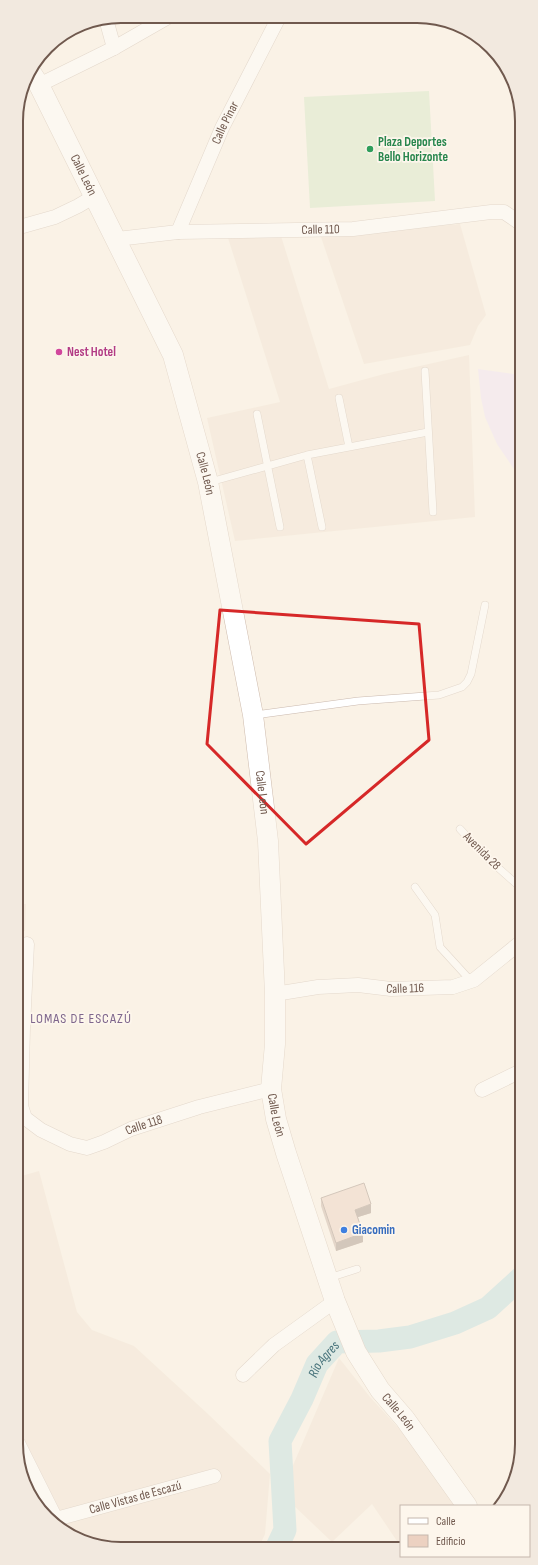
<svg xmlns="http://www.w3.org/2000/svg" width="538" height="1565" font-family="'Sofia Sans Condensed',sans-serif">
  <rect width="100%" height="100%" fill="#faf2e6"/>
  <path fill="#f1e3d5" d="M460 224 486 315 478 326 470 345 364 364 321 237Z
    M281 236 329 389 384 374 469 355 475 517 235 541 207 418 280 402 228 238Z
    M17 904H26L25 931H22L21 954H17Z
    M39 1171 77 1312 92 1330 134 1346 208 1414 270 1474 265 1534 259 1547H101L47 1518 18 1464V1177Z
    M339 1358 370 1397 424 1456 458 1506H401V1547L372 1504 332 1542 290 1502 288 1477Z"/>
  <path fill="#efe3f6" d="M478 369 520 375V478L497 444 485 417 481 398Z"/>
  <path fill="#d4e6c6" d="M429 91 435 201 310 208 304 97Z"/>
  <g fill="none" stroke-linecap="round" stroke-linejoin="round">
    <path stroke="#bddde1" stroke-width="23" id="s1" d="M277 1547 285 1530 280 1441 302 1399 317 1364 337 1342 379 1341 410 1337 455 1323 488 1308 522 1277"/>
    <g stroke="#cab9ae" stroke-width="8">
      <path id="service" d="M425 371 433 512
        M339 398 349 447
        M257 414 280 527
        M307 455 428 432
        M210 482 307 455 322 527
        M255 715 358 701 439 695 462 687 467 682 471 674 485 605
        M460 829 486 857 521 888
        M415 887 435 915 440 947 471 981
        M329 1278 357 1269"/>
    </g>
    <g stroke="#cab9ae" stroke-width="15">
      <g id="minor">
        <path d="M106 19 114 48"/>
        <path d="M39 85 114 48 170 16"/>
        <path d="M16 228 55 217 78 206 95 196"/>
        <path id="s2" d="M178 232 222 128 279 17"/>
        <path id="s3" d="M117 239 178 232 353 229 491 212H504L520 223"/>
        <path id="s4" d="M27 944 23 1027 21 1106 25 1118 41 1130 70 1144 87 1148 104 1142 131 1129 199 1107 271 1089"/>
        <path id="s5" d="M275 994 318 987 358 985 391 989 453 987 474 980 521 942"/>
        <path d="M482 1090 521 1071"/>
        <path d="M243 1375 274 1345 335 1301"/>
        <path d="M18 1443 59 1525"/>
        <path id="s6" d="M56 1519 214 1476"/>
      </g>
    </g>
    <g stroke="#cdbaac" stroke-width="21">
      <g id="secondary">
        <path id="s7" d="M30 71 39 85 173 355 208 482 253 715 268 841 275 994V1044L271 1089 276 1119 286 1153 335 1301 356 1352 380 1390 405 1419 467 1506"/>
      </g>
    </g>
    <use href="#service" stroke="#fff" stroke-width="7"/>
    <use href="#minor" stroke="#fff" stroke-width="14"/>
    <use href="#secondary" stroke="#fff" stroke-width="20"/>
  </g>
  <path fill="#cbb4a6" d="M321 1198 371 1213 358 1217 363 1242 336 1251 321 1206Z"/>
  <path fill="#a59287" d="M371 1204V1213L355 1218V1210Z
    M363 1233V1242L336 1251V1243Z"/>
  <path fill="#ecd1c1" stroke="#a59287" d="M364 1183 371 1204 355 1210 363 1233 336 1243 321 1198Z"/>
  <path d="M0 0H538V1565H0ZM220 610 419 624 429 740 306 844 207 744Z" fill="#faf2e6" fill-opacity=".55" fill-rule="evenodd"/>
  <path fill="none" stroke="#d62828" stroke-width="3" stroke-linejoin="round" d="M220 610 419 624 429 740 306 844 207 744Z"/>
  <circle fill="#2e9e5b" stroke="#fdf6ec" stroke-width="1.5" cx="370" cy="149" r="4"/>
  <circle fill="#d1479c" stroke="#fdf6ec" stroke-width="1.5" cx="59" cy="352" r="4"/>
  <circle fill="#3f7fe0" stroke="#fdf6ec" stroke-width="1.5" cx="344" cy="1230" r="4"/>
  <g text-anchor="middle" dominant-baseline="central" stroke-width="3.5" stroke-linejoin="round" paint-order="stroke">
    <g font-size="13" fill="#70594e" stroke="#fdf6ec">
      <text stroke="none"><textPath href="#s2" startOffset="119">Calle Pinar</textPath></text>
      <text stroke="none"><textPath href="#s7" startOffset="117">Calle León</textPath></text>
      <text stroke="none"><textPath href="#s3" startOffset="204">Calle 110</textPath></text>
      <text stroke="none"><textPath href="#s7" startOffset="441">Calle León</textPath></text>
      <text stroke="none"><textPath href="#s7" startOffset="765">Calle León</textPath></text>
      <text transform="translate(482 851) rotate(45)">Avenida 28</text>
      <text stroke="none"><textPath href="#s5" startOffset="131">Calle 116</textPath></text>
      <text stroke="none"><textPath href="#s7" startOffset="1089">Calle León</textPath></text>
      <text stroke="none"><textPath href="#s4" startOffset="306">Calle 118</textPath></text>
      <text stroke="none"><textPath href="#s7" startOffset="1413">Calle León</textPath></text>
      <text stroke="none"><textPath href="#s6" startOffset="82">Calle Vistas de Escazú</textPath></text>
    </g>
    <g font-size="13" font-weight="bold" fill="#27864d" stroke="#fdf6ec" text-anchor="start">
      <text x="378" y="142">Plaza Deportes<tspan x="378" dy="15">Bello Horizonte</tspan></text>
    </g>
    <g font-size="13" font-weight="bold" fill="#b23c85" stroke="#fdf6ec" text-anchor="start">
      <text x="67" y="352">Nest Hotel</text>
    </g>
    <g font-size="13" font-weight="bold" fill="#366cbe" stroke="#fdf6ec" text-anchor="start">
      <text x="352" y="1230">Giacomin</text>
    </g>
    <g font-size="14" letter-spacing="1" fill="#7e668c" stroke="#fdf6ec">
      <text x="81" y="1018">LOMAS DE ESCAZÚ</text>
    </g>
    <g font-size="14" font-style="italic" fill="#47737b" stroke="#fdf6ec">
      <text stroke="none"><textPath href="#s1" startOffset="201">Río Agres</textPath></text>
    </g>
  </g>
  <path d="M0 0H538V1565H0ZM121 23H417A98 98 0 0 1 515 121V1444A98 98 0 0 1 417 1542H121A98 98 0 0 1 23 1444V121A98 98 0 0 1 121 23Z" fill="#f2e9df" fill-rule="evenodd"/>
  <path fill="none" stroke="#70594e" stroke-width="2" d="M121 23H417A98 98 0 0 1 515 121V1444A98 98 0 0 1 417 1542H121A98 98 0 0 1 23 1444V121A98 98 0 0 1 121 23Z"/>
  <rect x="400" y="1505" width="130" height="52" fill="#fdf6ec" stroke="#c5b7ad"/>
  <rect x="408" y="1518" width="20" height="6" fill="#ffffff" stroke="#c5b7ad"/>
  <text x="436" y="1525" font-size="12" fill="#70594e">Calle</text>
  <rect x="408" y="1535" width="20" height="12" fill="#ecd1c1" stroke="#c5b7ad"/>
  <text x="436" y="1545" font-size="12" fill="#70594e">Edificio</text>
</svg>
